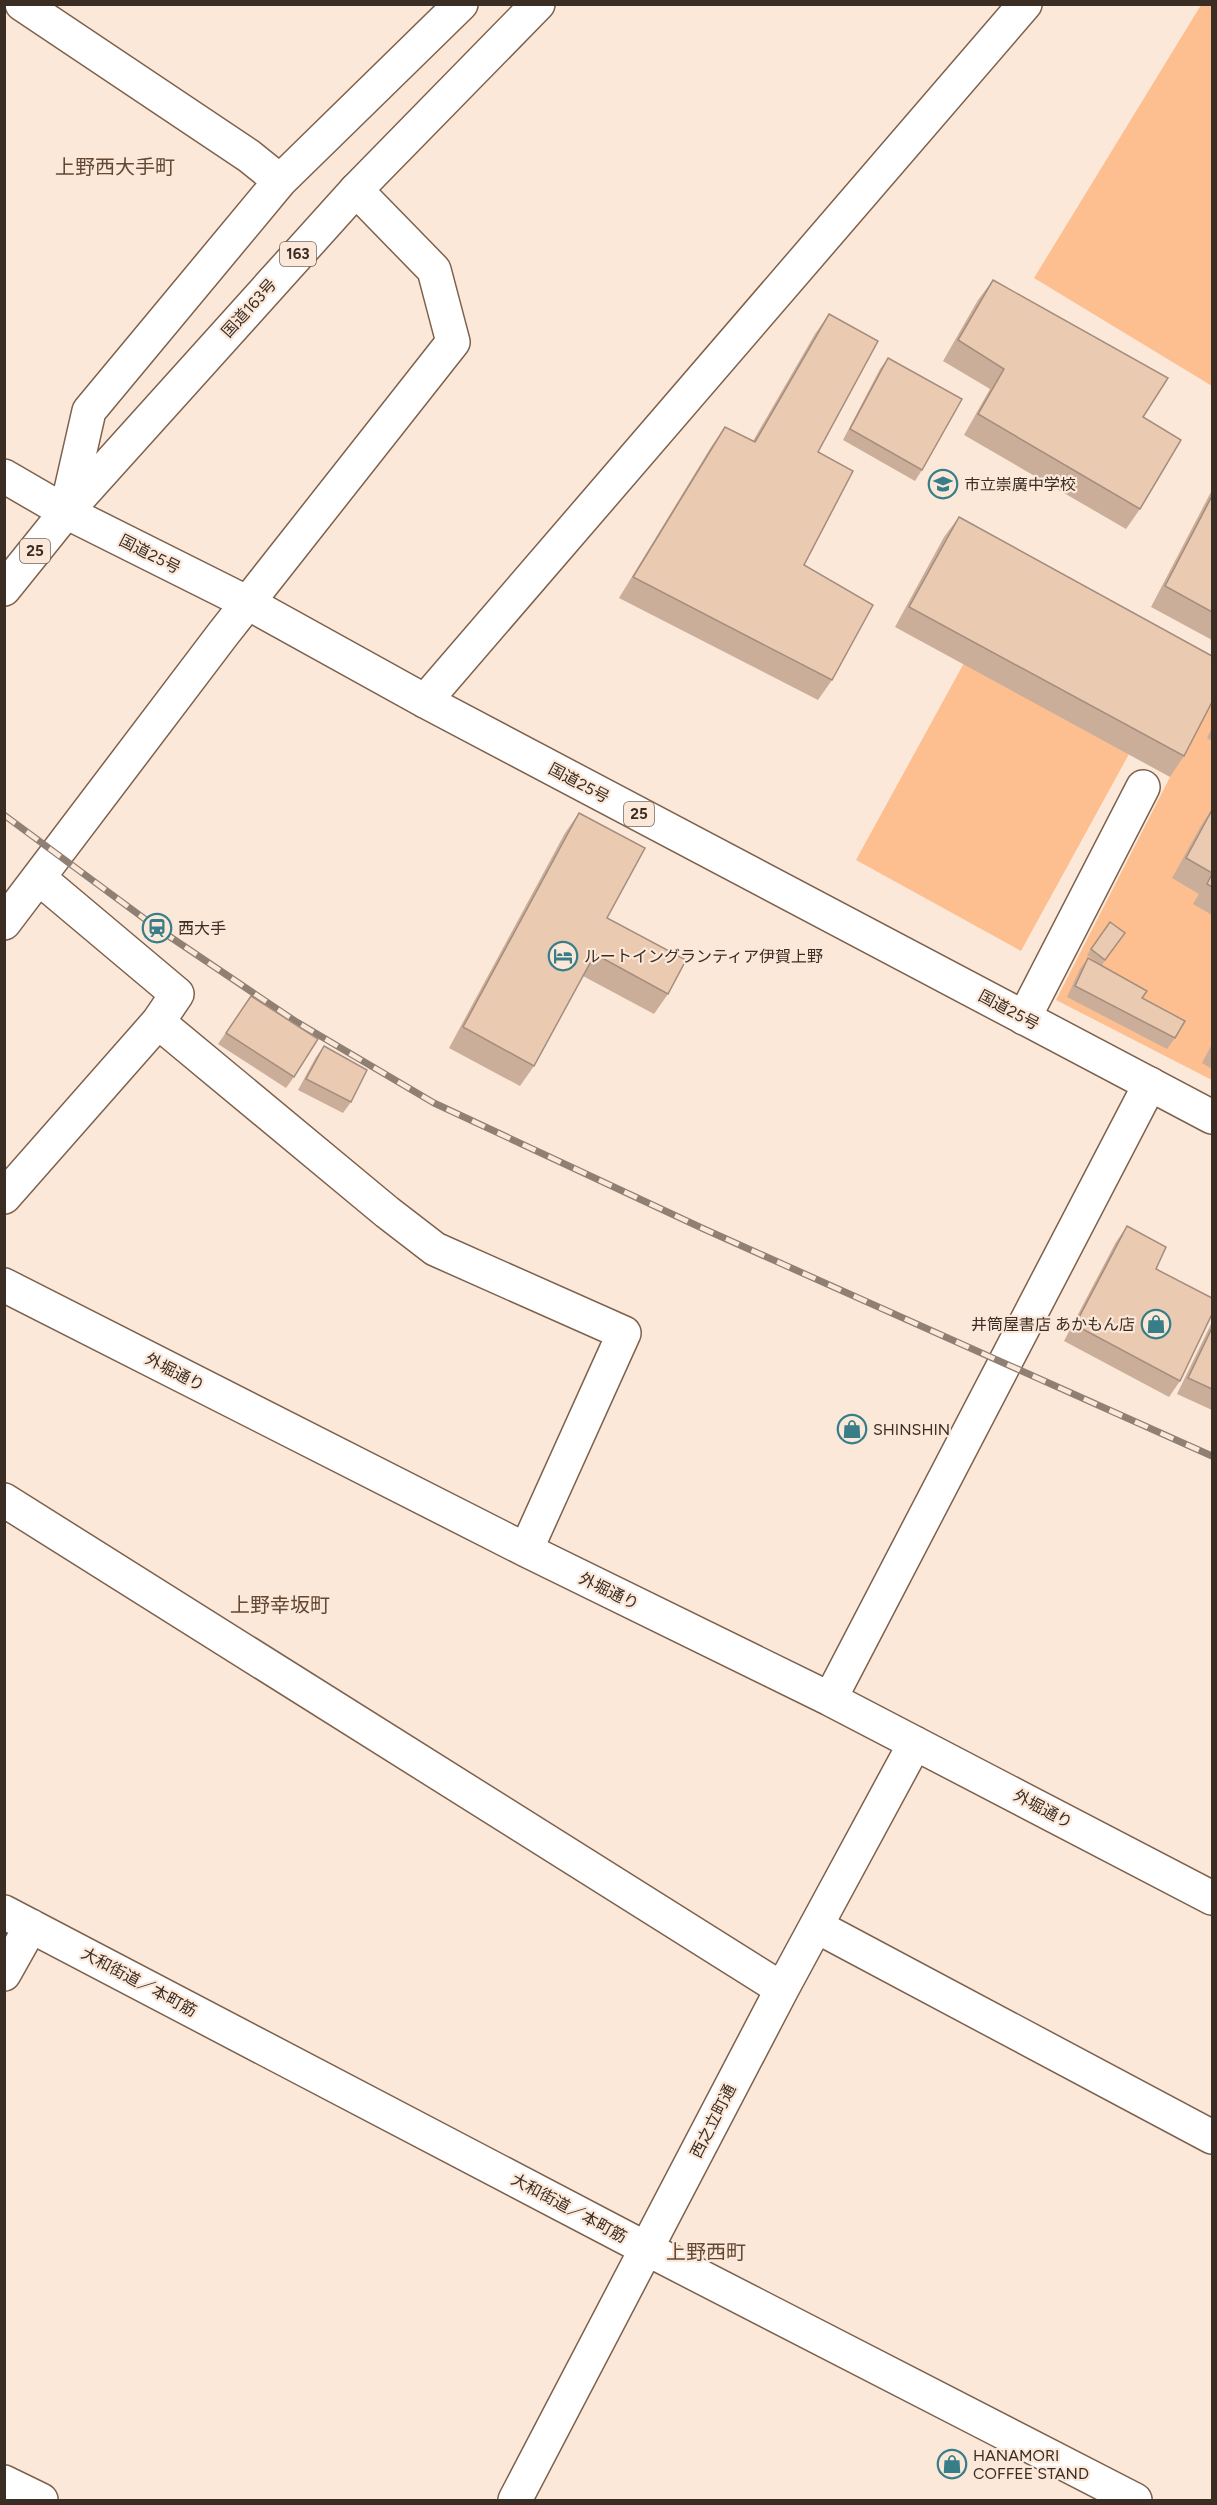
<svg xmlns="http://www.w3.org/2000/svg" width="1217" height="2505" font-family="Figtree,'Noto Sans JP',sans-serif">
  <rect width="100%" height="100%" fill="#fce8d9"/>
  <path fill="#fdbf90" d="M1201 5H1212V386L1034 278Z
    M964 663 1129 754 1021 951 856 860Z
    M1212 695V1080L1056 1000Z"/>
  <g fill="none" stroke-linecap="round" stroke-linejoin="round">
    <g stroke="#7d614c" stroke-width="36">
      <path id="minor" d="M22 4 249 156 280 181
        M4 476 66 512 89 411 280 181 461 4
        M425 701 1025 4
        M4 923 223 634 453 342 434 270 356 190
        M1024 1018 1143 787
        M158 1022 387 1212 435 1249 624 1333 526 1550
        M4 1197 158 1022 177 994 39 878
        M4 1285 526 1550 830 1699 1212 1898
        M4 1500 782 1989
        M830 1699 1150 1084
        M4 1912 647 2249 1135 2500
        M816 1926 1212 2137
        M4 1974 31 1926
        M4 2482 41 2500
        M515 2500 782 1989 915 1743"/>
    </g>
    <g stroke="#7d614c" stroke-width="36">
      <path id="highway" d="M66 512 248 603 425 701 1212 1117
        M4 589 66 512 356 190 538 4"/>
    </g>
    <use href="#minor" stroke="#fff" stroke-width="33"/>
    <use href="#highway" stroke="#fff" stroke-width="33"/>
    <g stroke="#908074" stroke-width="7">
      <path id="rail" d="M4 815 157 928 295 1021 434 1103 704 1229 1212 1456"/>
    </g>
    <use href="#rail" stroke="#fce8d9" stroke-width="4.5" stroke-dasharray="14" stroke-linecap="butt"/>
  </g>
  <path fill="#caae99" d="M993 280 1143 417 1140 509 1126 529 964 435 990 389 943 361 978 300Z
    M829 314 818 452 804 565 832 680 818 700 619 598 711 447 725 427 753 441 815 334Z
    M888 358 922 470 915 481 843 440 880 369Z
    M1212 490V640L1151 607Z
    M959 517 1184 756 1170 777 895 627 944 537Z
    M1212 728V741L1207 738Z
    M1212 809V915L1193 904 1199 894 1172 878 1202 824Z
    M579 813 607 918 668 994 654 1014 583 976 534 1066 520 1086 449 1048 565 833Z
    M1110 922 1125 933 1102 965 1142 998 1175 1038 1167 1049 1067 997 1080 969 1088 958 1098 963 1087 955Z
    M251 996 294 1077 286 1088 218 1044Z
    M1212 1044V1069L1202 1063Z
    M324 1046 351 1102 343 1113 298 1090 316 1057Z
    M1127 1226 1156 1269 1180 1381 1169 1397 1064 1341 1116 1242Z
    M1212 1322V1410L1177 1394Z"/>
  <path fill="#ebcab2" stroke="#a48d7d" stroke-width="1.5" d="M993 280 1168 378 1143 417 1181 440 1140 509 978 414 1004 369 958 340Z
    M829 314 878 341 818 452 853 471 804 565 873 605 832 680 633 577 725 427 755 442Z
    M888 358 962 399 922 470 850 429Z
    M1212 496V612L1165 586Z
    M959 517 1212 656V702L1184 756 909 607Z
    M1212 810V873L1186 858Z
    M579 813 645 848 607 918 686 960 668 994 595 954 534 1066 463 1027Z
    M1212 874V887L1207 884Z
    M1110 922 1125 933 1105 960 1091 949Z
    M1088 958 1147 991 1142 998 1185 1021 1175 1038 1075 986Z
    M251 996 318 1039 294 1077 226 1033Z
    M324 1046 367 1070 351 1102 306 1079Z
    M1127 1226 1166 1247 1156 1269 1212 1298V1314L1180 1381 1075 1325Z
    M1212 1328V1389L1188 1378Z"/>
  <defs>
    <g id="school-ring" transform="scale(1.5)"><circle r="9.5" fill="#fce8d9" stroke="#377e88" stroke-width="1.5"/><path d="M0-5L7-2L0 1L-7-2ZM-4 1L0 2.5L4 1V4Q0 6-4 4Z" fill="#377e88"/></g>
    <g id="station-ring" transform="scale(1.5)"><circle r="9.5" fill="#fce8d9" stroke="#377e88" stroke-width="1.5"/><path d="M-3-6H3Q5-6 5-4V2Q5 4 3 4L4.5 6H3L1.5 4h-3L-3 6H-4.5L-3 4Q-5 4-5 2V-4Q-5-6-3-6ZM-3.5-4v3h7v-3ZM-3.5 1v1.5H-2V1ZM2 1v1.5H3.5V1Z" fill="#377e88"/></g>
    <g id="hotel-ring" transform="scale(1.5)"><circle r="9.5" fill="#fce8d9" stroke="#377e88" stroke-width="1.5"/><path d="M-6-4.5h1.5V1H6V5H4.5V3h-9V5H-6ZM-4 0a1.8 1.8 0 1 1 3.6 0ZM.5 0V-2.5h3Q6-2.5 6 0Z" fill="#377e88"/></g>
    <g id="shop-ring" transform="scale(1.5)"><circle r="9.5" fill="#fce8d9" stroke="#377e88" stroke-width="1.5"/><path d="M-5-2.5h2.3a2.7 3.5 0 0 1 5.4 0H5L5.5 6h-11ZM-1.5-2.5h3a1.5 2.3 0 0 0-3 0Z" fill="#377e88"/></g>
  </defs>
  <g fill-rule="evenodd">
    <use href="#school-ring" x="943" y="484"/>
    <use href="#station-ring" x="157" y="928"/>
    <use href="#hotel-ring" x="563" y="956"/>
    <use href="#shop-ring" x="1156" y="1324"/>
    <use href="#shop-ring" x="852" y="1429"/>
    <use href="#shop-ring" x="952" y="2464"/>
  </g>
  <g text-anchor="middle" dominant-baseline="central" stroke-width="4.5" stroke-linejoin="round" paint-order="stroke">
    <g fill="#fce8d9" stroke="#74655a" stroke-width="1.5">
      <rect x="280" y="242" width="36" height="24" rx="4.5"/>
      <rect x="20" y="539" width="30" height="24" rx="4.5"/>
      <rect x="624" y="802" width="30" height="24" rx="4.5"/>
    </g>
    <g font-size="15" font-weight="bold" fill="#3a2d24">
      <text x="298" y="254">163</text>
      <text x="35" y="551">25</text>
      <text x="639" y="814">25</text>
    </g>
    <g font-size="16" fill="#3a2d24" stroke="#fce8d9">
      <text transform="translate(249 308) rotate(-48)">国道163号</text>
      <text transform="translate(150 554) rotate(27)">国道25号</text>
      <text transform="translate(579 783) rotate(28)">国道25号</text>
      <text transform="translate(1009 1010) rotate(28)">国道25号</text>
      <text transform="translate(175 1372) rotate(27)">外堀通り</text>
      <text transform="translate(609 1591) rotate(26)">外堀通り</text>
      <text transform="translate(1043 1809) rotate(28)">外堀通り</text>
      <text transform="translate(139 1982) rotate(28)">大和街道／本町筋</text>
      <text transform="translate(713 2121) rotate(-63)">西之立町通</text>
      <text transform="translate(569 2208) rotate(28)">大和街道／本町筋</text>
    </g>
    <g font-size="16" fill="#3a2d24" stroke="#fce8d9" text-anchor="start">
      <text x="964" y="484">市立崇廣中学校</text>
      <text x="178" y="928">西大手</text>
      <text x="584" y="956">ルートイングランティア伊賀上野</text>
      <text x="1135" y="1324" text-anchor="end">井筒屋書店 あかもん店</text>
      <text x="873" y="1429">SHINSHIN</text>
      <text x="973" y="2455">HANAMORI<tspan x="973" dy="18">COFFEE STAND</tspan></text>
    </g>
    <g font-size="20" fill="#634833" stroke="#fce8d9">
      <text x="115" y="167">上野西大手町</text>
      <text x="280" y="1605">上野幸坂町</text>
      <text x="706" y="2252">上野西町</text>
    </g>
  </g>
  <rect width="1217" height="2505" fill="none" stroke="#3a2d24" stroke-width="12"/>
</svg>
